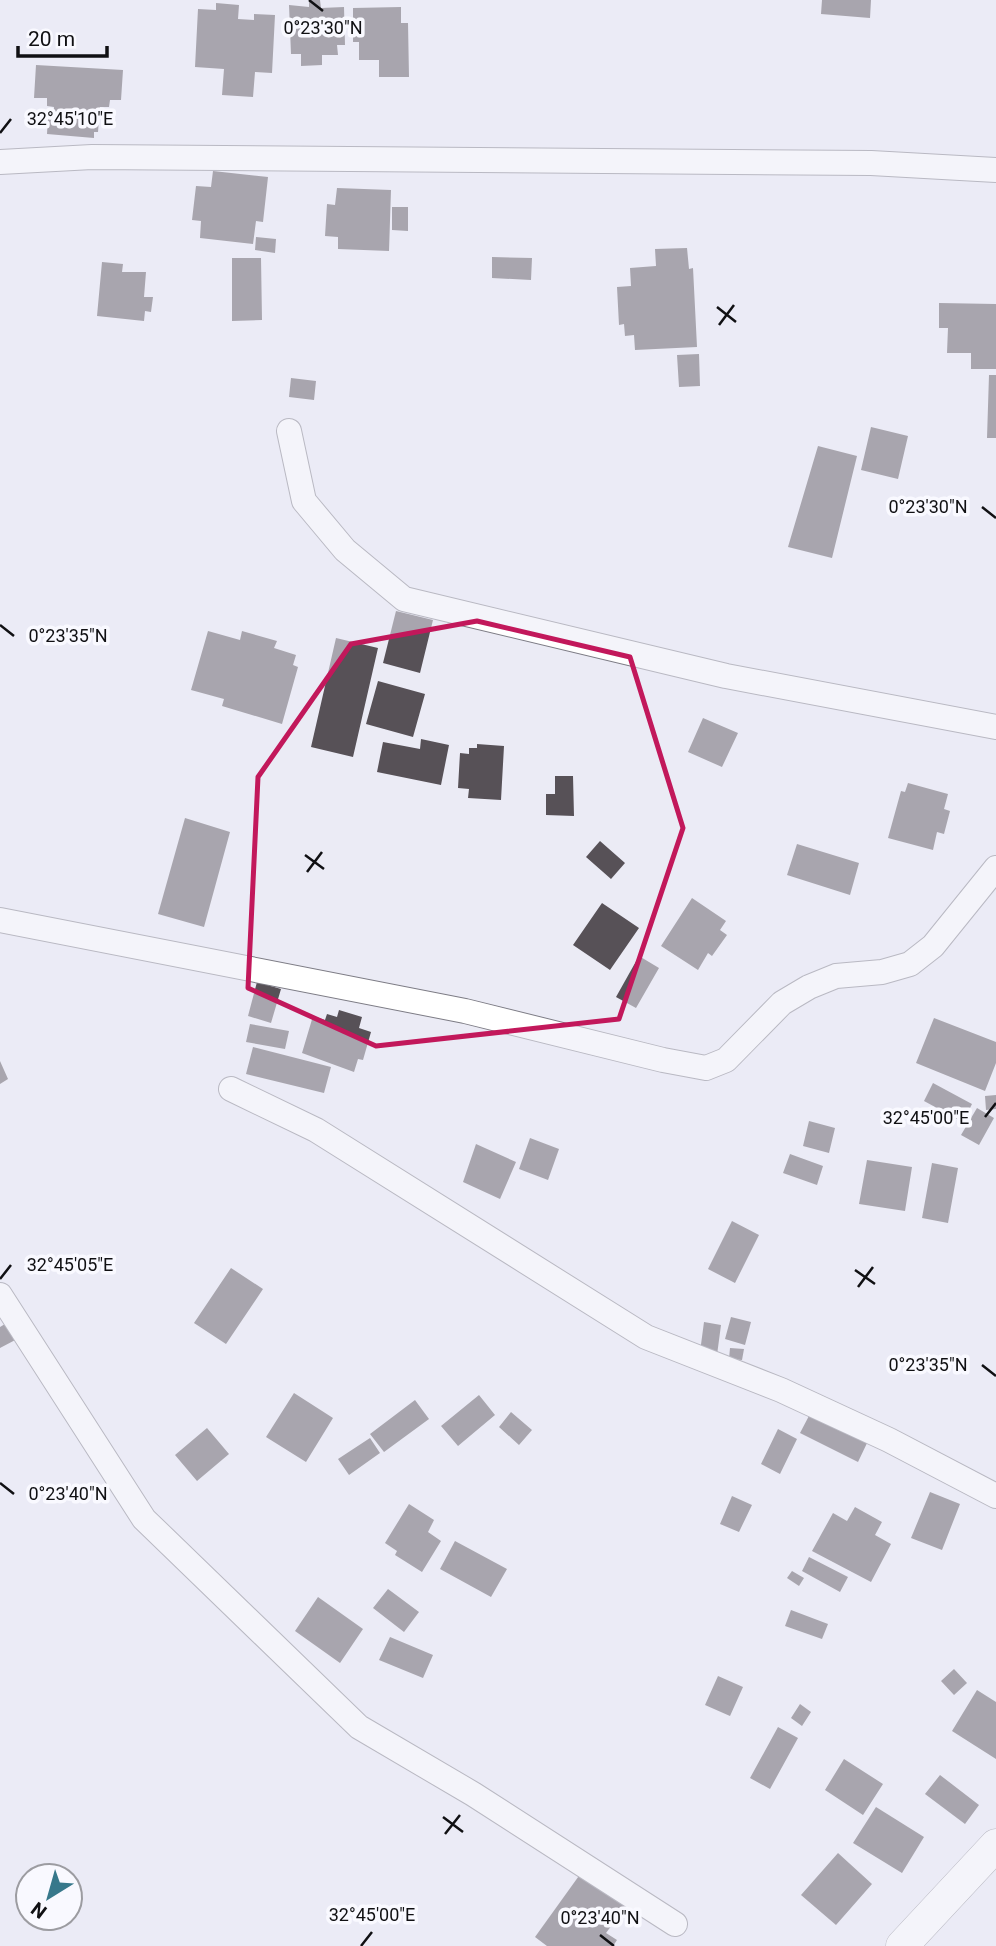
<svg xmlns="http://www.w3.org/2000/svg" width="996" height="1946" font-family="Roboto,sans-serif">
  <rect width="100%" height="100%" fill="#ebebf5"/>
  <path fill="#575157" d="M309 0H320L321 8 344 7 345 45H337L338 55H322V65L301 66V54H291L289 5 309 7Z
    M822 0H871L870 18 821 14Z
    M216 3 239 5 238 19 254 20V14L275 15 272 73 255 72 253 97 222 95 224 69 195 67 198 9 216 10Z
    M401 7V23H408L409 77H379V60H359V42H353V8Z
    M36 65 123 70 121 100H110L109 107H100L98 132H94V138L47 134 48 116H53L54 107 47 106V98H34Z
    M213 171 268 177 263 222 256 221 253 244 200 238 201 221 192 220 196 186 211 187Z
    M337 188 391 190 389 251 338 249V237L325 236 327 204 335 205Z
    M392 207H408V231L392 230Z
    M256 237 276 239 275 253 255 250Z
    M687 248 689 269 693 268 697 347 635 350 634 335 625 336 624 324 619 325 617 287 631 286 630 268 656 266 655 249Z
    M492 257 532 258 531 280 492 278Z
    M232 258H261L262 320 232 321Z
    M102 262 123 264 122 272H146L144 297H153L151 312 145 311 144 321 97 316Z
    M939 303 996 304V369H971V353H947L948 328H939Z
    M699 354 700 386 679 387 677 355Z
    M989 375H996V438H987Z
    M291 378 316 381 314 400 289 397Z
    M871 427 908 436 898 479 861 470Z
    M818 446 857 456 832 558 788 547Z
    M396 611 433 620 420 673 383 663Z
    M208 631 240 640 242 631 277 641 274 648 296 655 293 665 298 667 282 724 222 706 224 699 191 690Z
    M336 638 378 648 353 757 311 747Z
    M378 681 425 694 413 737 366 724Z
    M703 718 738 733 722 767 688 752Z
    M421 739 449 745 441 785 377 772 383 742 420 749Z
    M477 744 504 746 501 800 468 798 469 789 458 788 460 753 469 754V748H477Z
    M555 776H573L574 816 546 815V794H555Z
    M908 783 948 794 944 809 950 811 944 834 937 832 933 850 888 838 901 791 905 792Z
    M185 818 230 832 204 927 158 914Z
    M600 841 625 863 611 879 586 857Z
    M797 844 859 863 850 895 787 875Z
    M692 898 726 921 720 930 727 935 712 956 708 953 698 970 661 946Z
    M602 903 639 928 610 970 573 945Z
    M639 956 659 968 636 1008 616 997Z
    M257 982 281 989 271 1023 248 1016Z
    M339 1010 362 1017 359 1028 371 1032 363 1060 358 1059 354 1072 302 1053 313 1016 325 1020 327 1014 337 1017Z
    M934 1018 996 1042V1063L985 1091 916 1063Z
    M250 1024 289 1031 285 1049 246 1042Z
    M253 1047 331 1067 324 1093 246 1074Z
    M0 1061 8 1079 0 1084Z
    M933 1083 972 1104 963 1122 924 1101Z
    M996 1095V1109L986 1110 985 1096Z
    M977 1108 994 1118 979 1145 961 1135Z
    M809 1121 835 1128 829 1153 803 1146Z
    M530 1138 559 1149 548 1180 519 1169Z
    M476 1144 516 1162 500 1199 463 1182Z
    M790 1154 823 1166 817 1185 783 1173Z
    M867 1160 912 1167 905 1211 859 1204Z
    M932 1163 958 1168 948 1223 922 1218Z
    M732 1221 759 1235 735 1283 708 1269Z
    M231 1268 263 1289 226 1344 194 1323Z
    M731 1317 751 1322 745 1345 725 1339Z
    M10 1321 19 1338 0 1348V1327Z
    M704 1322 721 1325 717 1355 700 1352Z
    M730 1348 744 1349 742 1360 729 1359Z
    M294 1393 333 1418 306 1462 266 1437Z
    M479 1395 495 1415 458 1446 441 1426Z
    M415 1400 429 1419 384 1452 370 1434Z
    M511 1412 532 1430 519 1445 499 1427Z
    M811 1412 868 1441 858 1462 800 1433Z
    M207 1428 229 1454 197 1481 175 1455Z
    M778 1429 797 1439 780 1474 761 1464Z
    M370 1438 380 1453 349 1475 338 1459Z
    M930 1492 960 1504 942 1550 911 1538Z
    M732 1496 752 1505 739 1532 720 1524Z
    M409 1504 434 1520 428 1532 441 1541 422 1572 395 1555 397 1551 385 1543Z
    M855 1507 882 1522 875 1535 891 1544 871 1582 812 1551 833 1513 847 1521Z
    M455 1541 507 1569 491 1597 440 1569Z
    M809 1557 848 1577 840 1592 802 1571Z
    M792 1571 804 1578 799 1586 787 1578Z
    M388 1589 419 1612 404 1632 373 1608Z
    M318 1597 363 1629 340 1663 295 1631Z
    M791 1610 828 1624 822 1639 785 1626Z
    M390 1637 433 1655 423 1678 379 1660Z
    M954 1669 967 1683 954 1695 941 1681Z
    M718 1676 743 1687 730 1716 705 1705Z
    M977 1690 996 1702V1759L952 1731Z
    M800 1704 811 1712 802 1726 791 1718Z
    M778 1727 798 1738 770 1789 750 1778Z
    M844 1759 883 1784 863 1815 825 1790Z
    M940 1775 979 1805 965 1824 925 1794Z
    M876 1807 924 1837 902 1873 853 1843Z
    M838 1853 872 1884 836 1925 801 1895Z
    M581 1873 626 1906 606 1933 617 1940 613 1946H547L535 1937Z"/>
  <g fill="none" stroke-linecap="round" stroke-linejoin="round">
    <g stroke="#7d7c85" stroke-width="26">
      <path id="minor" d="M0 162 92 157 871 163 996 170
        M289 431 304 501 345 550 404 599 726 676 996 727
        M0 920 465 1011 663 1060 706 1068 726 1060 782 1003 809 987 836 976 882 972 910 964 933 946 996 868
        M231 1089 316 1130 646 1337 781 1390 889 1440 996 1496
        M0 1295 144 1519 359 1727 473 1794 675 1924"/>
    </g>
    <g stroke="#7d7c85" stroke-width="33">
      <path id="tertiary" d="M902 1946 996 1845"/>
    </g>
    <use href="#minor" stroke="#fff" stroke-width="24"/>
    <use href="#tertiary" stroke="#fff" stroke-width="32"/>
  </g>
  <path d="M0 0H996V1946H0ZM477 621 630 657 683 828 619 1019 376 1046 248 988 258 777 351 644Z" fill="#ebebf5" fill-opacity=".55" fill-rule="evenodd"/>
  <path fill="none" stroke="#c2185b" stroke-width="5" stroke-linejoin="round" d="M477 621 630 657 683 828 619 1019 376 1046 248 988 258 777 351 644Z"/>
  <path fill="none" stroke="#101013" stroke-width="2.5" d="M309 0 323 11M0 133 11 119M717 307 736 322M719 325 734 305M982 507 996 518M0 625 14 636M305 855 324 869M307 872 322 852M985 1117 996 1103M855 1270 875 1284M0 1279 11 1265M858 1287 873 1267M982 1365 996 1376M0 1483 14 1494M443 1817 463 1832M445 1834 460 1815M600 1935 614 1946M361 1946 372 1932"/>
  <g font-size="18" text-anchor="middle" fill="#101013" stroke="#f9f9ff" stroke-width="7" stroke-linejoin="round" paint-order="stroke">
    <text x="323" y="34">0°23'30"N</text>
    <text x="70" y="125">32°45'10"E</text>
    <text x="928" y="513">0°23'30"N</text>
    <text x="68" y="642">0°23'35"N</text>
    <text x="926" y="1124">32°45'00"E</text>
    <text x="70" y="1271">32°45'05"E</text>
    <text x="928" y="1371">0°23'35"N</text>
    <text x="68" y="1500">0°23'40"N</text>
    <text x="372" y="1921">32°45'00"E</text>
    <text x="600" y="1924">0°23'40"N</text>
  </g>
  <g transform="translate(49 1897) rotate(217)"><circle r="33" fill="#f9f9ff" stroke="#9c9ca1" stroke-width="2"/>
  <path d="M0-5L12 26L0 18L-12 26Z" fill="#37788b"/>
  <text y="-10" font-size="19" font-weight="bold" text-anchor="middle" fill="#101013">N</text>
  </g>
  <path d="M18 46v10h89v-10" fill="none" stroke="#101013" stroke-width="3.5"/>
  <text x="28" y="46" font-size="21" fill="#101013" stroke="#f9f9ff" stroke-width="5" paint-order="stroke">20 m</text>
</svg>
